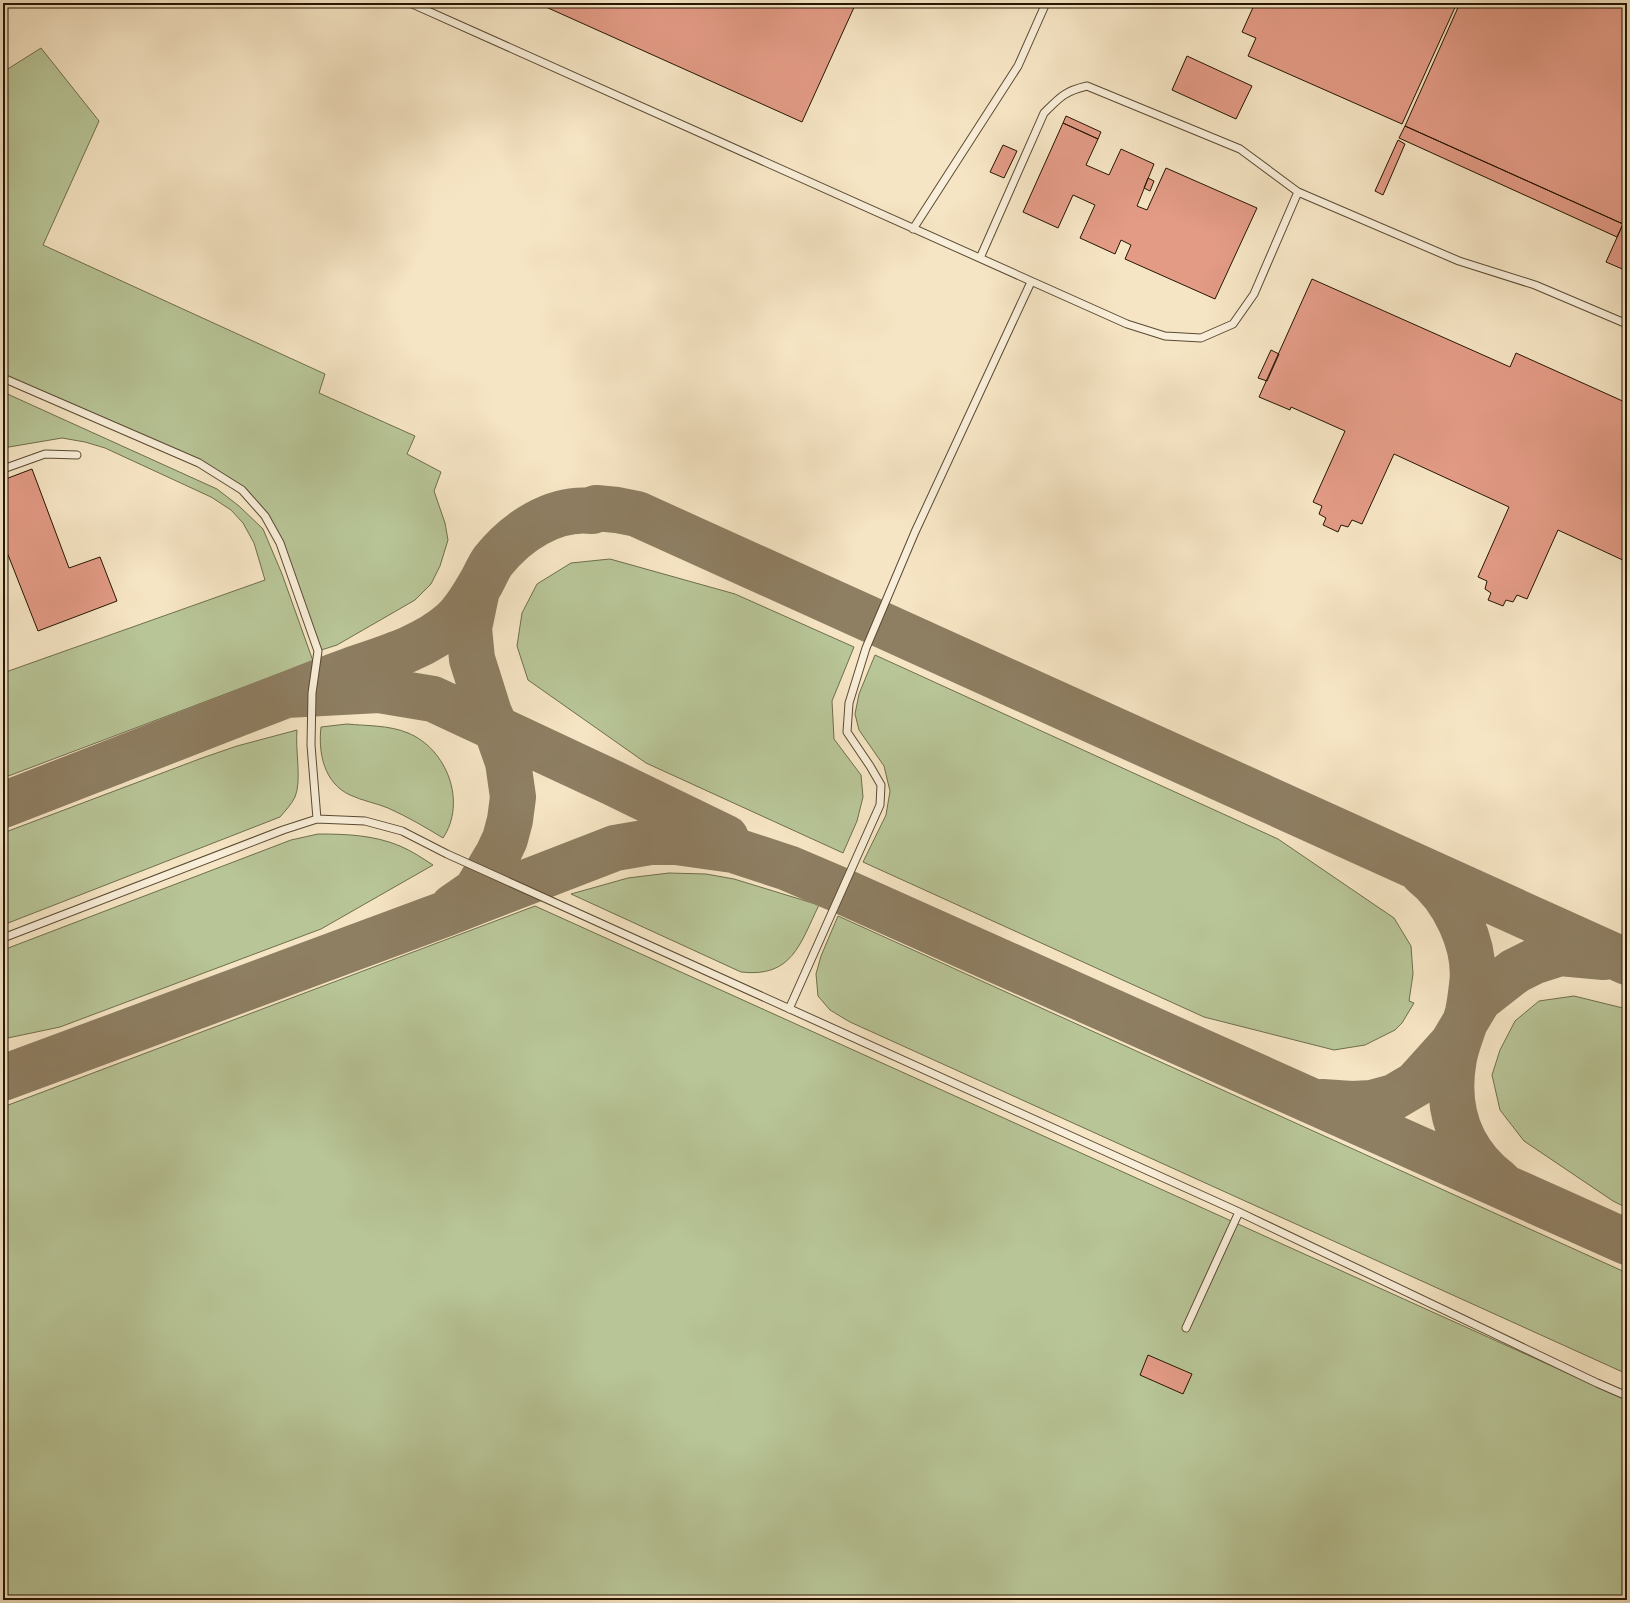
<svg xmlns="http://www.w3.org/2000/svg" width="1630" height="1603" font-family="'Gentium Book Plus',serif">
  <rect width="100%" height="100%" fill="#f6e5c4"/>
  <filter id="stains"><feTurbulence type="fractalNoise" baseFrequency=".005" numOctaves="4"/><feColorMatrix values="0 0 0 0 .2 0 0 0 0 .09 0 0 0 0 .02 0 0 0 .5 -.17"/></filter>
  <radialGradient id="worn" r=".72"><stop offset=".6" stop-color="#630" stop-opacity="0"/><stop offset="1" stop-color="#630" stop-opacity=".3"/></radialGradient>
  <path fill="#b8c597" stroke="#6e6e4c" d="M41 48 99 121 43 245 325 374 319 393 415 436 407 454 441 472 434 491 445 523 448 540 440 566 431 584 415 600 337 645 318 651 280 543 242 490 199 463 3 378V72Z
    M3 392 217 489 239 506 263 529 282 574 313 661 3 778V673L265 580 254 543 243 523 231 510 211 497 105 448 85 442 62 438 3 448Z
    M610 559 735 594 854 647 832 701 834 739 861 775 863 797 857 821 843 853 646 763 528 680 517 646 522 613 537 584 571 563Z
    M875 655 1278 839 1394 918 1411 946 1413 974 1409 1001 1414 1003 1402 1023 1395 1030 1365 1045 1334 1050 1204 1017 863 862 886 815 890 791 884 766 859 730 855 714 859 694Z
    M347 724C367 726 389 725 408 733 447 749 467 802 443 838 425 827 408 817 388 808 376 803 363 801 350 795 324 783 318 753 321 727Z
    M297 730C295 749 302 781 295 797 291 805 285 811 280 817L3 925V833L202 758 237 746Z
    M318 834C346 834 374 835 400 846 412 851 422 858 433 865L321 929 60 1027 3 1039V950L291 840Z
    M669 873 706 874 734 879 819 905C800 944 792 978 741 972L571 894 628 878Z
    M535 906 1627 1400V1600H3V1107Z
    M838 916 1627 1273V1374L850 1022 830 1010 818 996 816 974 821 956Z
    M1574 996 1627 1009V1208L1613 1201 1524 1141 1500 1110 1492 1075 1500 1050 1515 1021 1539 1001Z"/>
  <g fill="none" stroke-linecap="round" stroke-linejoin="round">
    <path stroke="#8e7e62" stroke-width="46" d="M286 695C308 686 329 678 351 670 386 658 425 647 453 622 465 611 473 597 481 583 485 576 488 568 493 561 516 532 553 507 592 511L596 508 617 510 637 514 1627 962
      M3 805 286 695 379 690 433 699 613 783 726 838
      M1423 873C1454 897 1477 946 1472 985 1471 994 1470 1003 1468 1012 1464 1028 1457 1042 1454 1058 1445 1107 1459 1151 1499 1182
      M453 907 476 891 498 854 505 839 510 820 513 797 508 762 496 728 489 713 472 659 469 628 477 590
      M3 1078 442 915 615 848 650 842H676L733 850 788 868 842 891 1627 1242
      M1322 1102 1352 1104 1372 1103 1394 1097 1416 1084 1452 1044 1479 999 1515 971 1535 961 1560 953 1604 957"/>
  </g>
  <path fill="#e39b86" stroke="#251601" d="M537 3H856L802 122Z
    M1255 3 1271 4 1457 3 1402 124 1248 56 1256 38 1242 32Z
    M1460 3H1627V271L1606 262 1623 224 1405 126Z
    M1187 56 1252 86 1236 119 1172 90Z
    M1066 116 1101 132 1098 139 1063 123Z
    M1063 123 1098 139 1086 165 1109 175 1121 149 1154 164 1137 206 1147 210 1166 168 1257 208 1215 299 1125 259 1131 245 1121 240 1115 254 1080 238 1095 205 1073 195 1058 228 1023 212Z
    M1405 126 1623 224 1617 237 1399 138Z
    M1398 140 1405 144 1383 195 1375 191Z
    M1003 145 1017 151 1004 178 990 172Z
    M1148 178 1154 181 1150 191 1144 188Z
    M1312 279 1510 367 1516 353 1627 403V562L1558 530 1527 599 1517 595 1513 602 1506 600 1503 606 1488 600 1491 593 1485 589 1487 581 1478 577 1509 507 1394 454 1362 524 1352 520 1348 527 1341 525 1338 532 1323 525 1326 518 1319 514 1322 506 1313 502 1345 431 1291 407 1290 410 1259 397Z
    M1271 350 1279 354 1267 381 1258 378Z
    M32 469 69 568 100 557 117 601 38 631 3 542V480Z
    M1148 1355 1192 1374 1183 1394 1140 1375Z"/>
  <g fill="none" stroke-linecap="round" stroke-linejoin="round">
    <g stroke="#594a32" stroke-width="9">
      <path id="lane" d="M410 3 1127 324 1165 336 1201 338 1233 324 1254 294 1298 192 1459 261 1535 285 1627 324
        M913 229 1018 66 1046 3
        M980 258 1044 113C1060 97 1065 91 1087 86L1240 149 1298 192
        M3 378 199 463 242 490 265 516 280 543 318 651 312 693 311 745 317 819
        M3 469 45 454 77 455
        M3 938 283 830 317 819 365 821 402 831 447 854 487 872 1239 1212 1597 1383 1627 1396
        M789 1009 880 805 881 785 870 766 847 732 849 703 866 648 915 532 1031 282
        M1186 1328 1239 1212"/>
    </g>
    <use href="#lane" stroke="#f9eed9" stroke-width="7"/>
  </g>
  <rect width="1630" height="1603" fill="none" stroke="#f6e5c4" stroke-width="16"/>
  <rect x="4" y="4" width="1622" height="1595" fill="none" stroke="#251601" stroke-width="2"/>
  <rect x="8" y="8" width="1614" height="1587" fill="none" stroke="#251601"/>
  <rect width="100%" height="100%" filter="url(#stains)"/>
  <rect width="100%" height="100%" fill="url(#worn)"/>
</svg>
